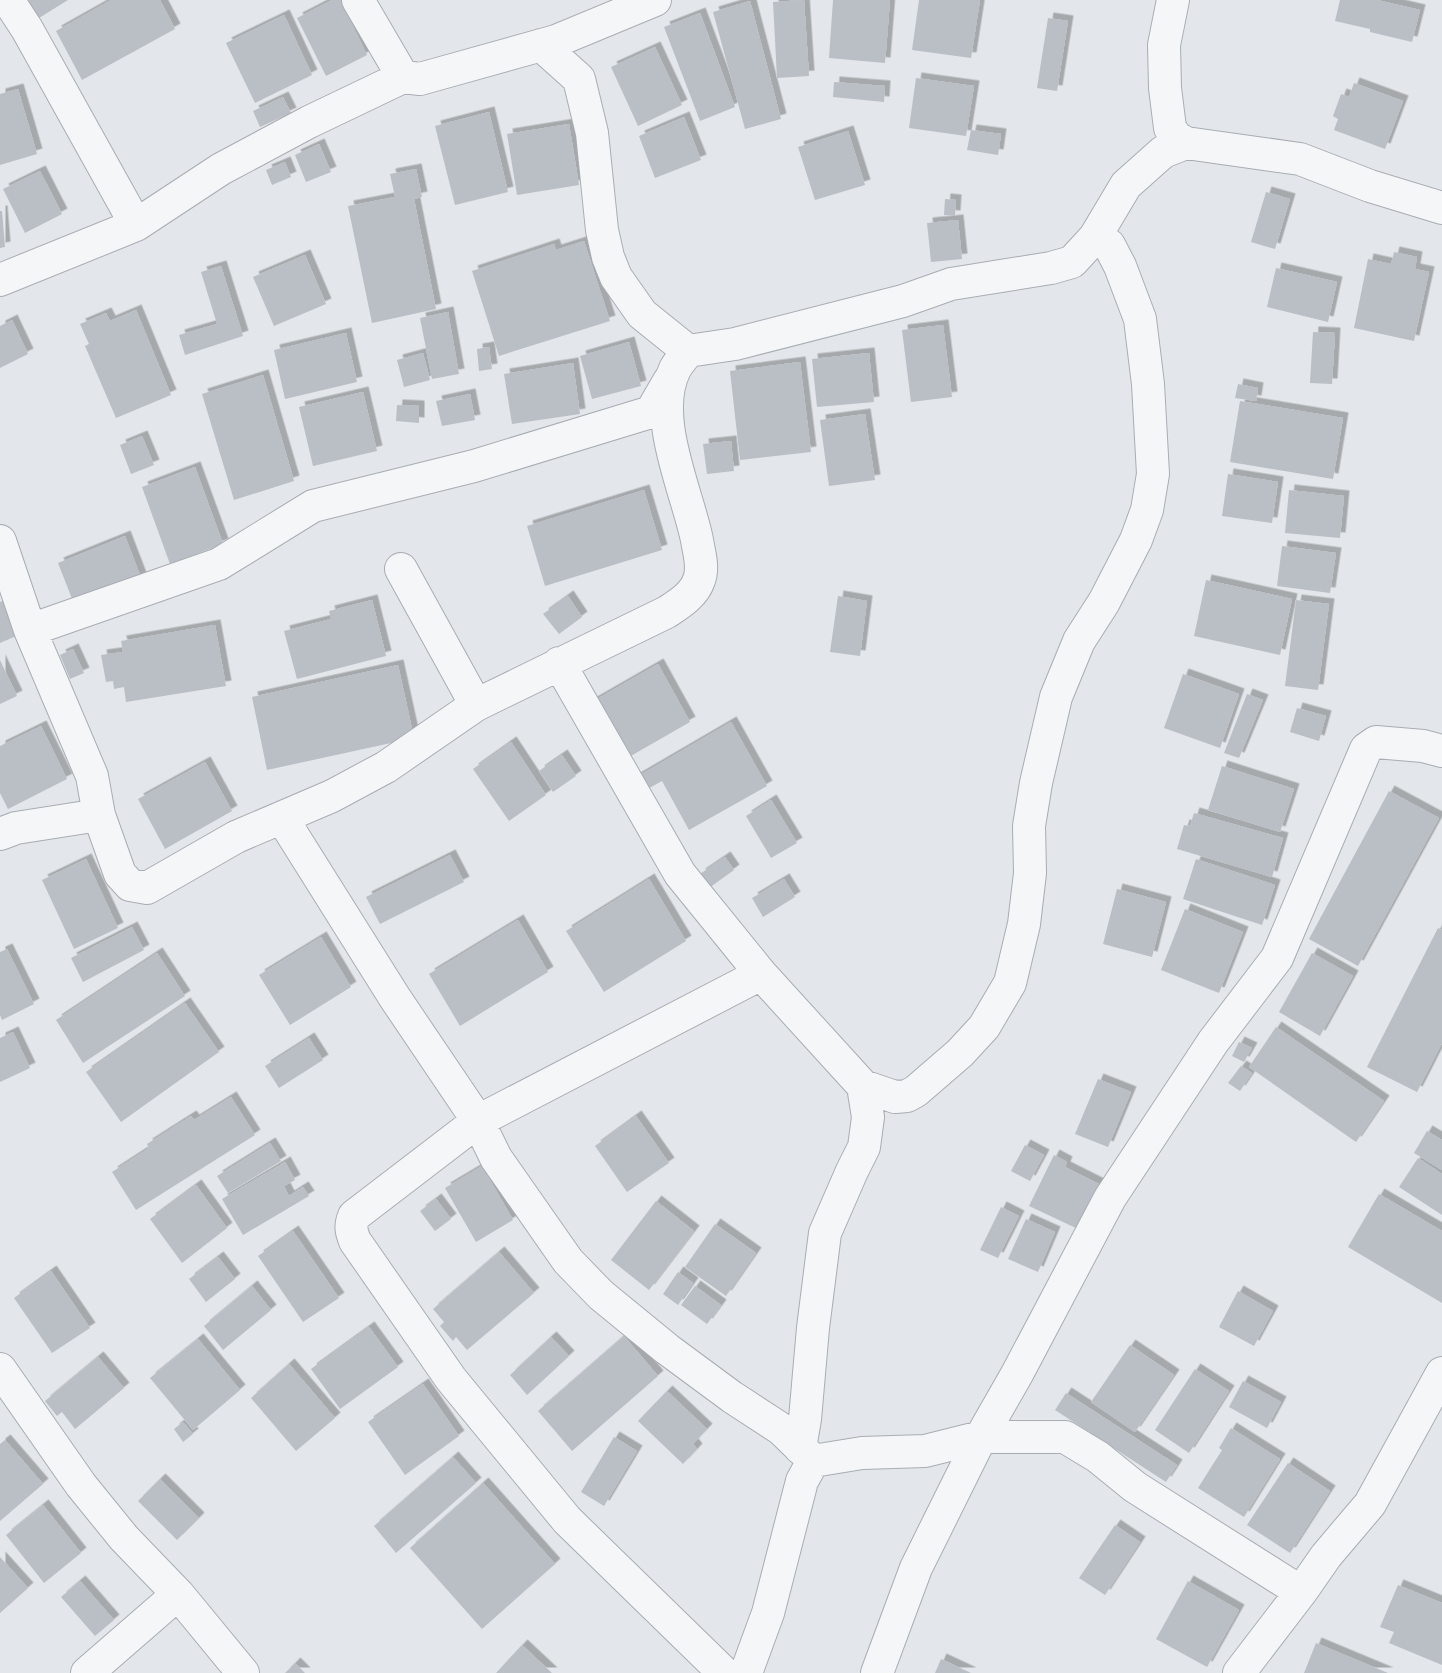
<svg xmlns="http://www.w3.org/2000/svg" width="1442" height="1673" font-family="Ubuntu,sans-serif">
  <defs>
    <filter id="shadow"><feDropShadow dx="5.5" dy="-5.5" stdDeviation="0" flood-color="#0004"/></filter>
  </defs>
  <rect width="100%" height="100%" fill="#e3e6ea"/>
  <path fill="#babfc6" filter="url(#shadow)" d="M28 0H68L39 18Z
    M111 0H160L175 29 82 80 56 31Z
    M332 0H340L367 55 326 76 297 18Z
    M804 0 809 76 777 78 773 2Z
    M833 0H890L885 63 829 58Z
    M919 0H980L971 58 912 50Z
    M1340 0H1377L1420 10 1412 42 1370 32V29L1335 21Z
    M750 1 781 119 745 129 713 12Z
    M700 13 735 107 700 121 664 27Z
    M284 15 312 75 255 103 226 43Z
    M1048 18 1068 21 1057 91 1037 88Z
    M655 47 682 105 638 126 611 67Z
    M916 78 974 86 966 136 909 128Z
    M834 82 885 86 884 102 833 97Z
    M1354 83 1403 101 1385 149 1334 130 1338 119 1333 116 1341 94 1349 97Z
    M18 89 37 154 0 165V94Z
    M283 97 291 113 260 127 253 111Z
    M489 112 508 192 455 205 435 126Z
    M684 117 701 160 655 178 639 136Z
    M569 124 579 185 517 195 507 134Z
    M971 130 1001 134 998 155 967 150Z
    M848 131 865 185 815 200 798 147Z
    M319 144 331 172 306 182 295 155Z
    M285 162 291 177 272 185 266 170Z
    M416 169 422 197 414 199 436 309 372 323 348 206 395 197 390 174Z
    M40 171 62 214 25 233 3 189Z
    M1266 192 1290 199 1275 249 1251 242Z
    M945 199 956 200 955 216 944 215Z
    M0 211H2L5 247 0 248Z
    M958 220 962 259 931 262 927 223Z
    M584 241 610 321 499 356 472 271 554 244 556 250Z
    M1394 252 1417 257 1415 269 1429 272 1414 341 1354 328 1368 259 1391 264Z
    M305 255 326 304 274 326 253 277Z
    M221 266 243 336 185 355 179 335 217 324 201 272Z
    M1276 268 1337 282 1328 322 1267 307Z
    M136 310 171 395 116 418 85 346 89 344 80 324 106 313 110 321Z
    M448 312 459 374 432 379 420 318Z
    M12 320 28 354 0 368V326Z
    M943 325 952 397 911 402 902 330Z
    M1313 332 1335 333 1332 384 1310 383Z
    M346 333 357 382 285 399 274 350Z
    M629 342 641 386 592 399 580 356Z
    M489 347 492 369 479 371 477 349Z
    M423 353 430 380 404 387 397 360Z
    M869 353 874 402 817 407 812 359Z
    M800 362 811 452 740 460 730 371Z
    M573 363 580 414 512 424 504 374Z
    M263 375 294 481 234 500 202 394Z
    M1238 384 1258 388 1256 401 1235 398Z
    M363 392 377 451 313 466 299 407Z
    M470 394 475 420 442 426 436 401Z
    M1240 401 1343 418 1333 479 1230 462Z
    M397 405 419 406V423L396 421Z
    M865 414 875 480 829 486 820 420Z
    M142 436 154 465 131 474 120 445Z
    M731 441 734 471 707 474 703 444Z
    M195 467 223 544 170 564 142 487Z
    M1228 474 1278 482 1272 523 1222 516Z
    M644 490 662 550 545 586 527 526Z
    M1289 490 1344 496 1340 538 1285 533Z
    M125 536 143 583 76 609 58 563Z
    M1282 546 1336 553 1330 593 1277 586Z
    M1206 580 1292 599 1280 655 1194 636Z
    M13 596 28 631 0 643V602Z
    M568 596 582 617 559 634 543 614Z
    M838 596 867 601 860 656 830 652Z
    M372 600 386 656 297 679 284 631 331 619 329 611Z
    M1296 600 1329 604 1318 690 1285 686Z
    M215 625 226 686 126 702 124 687 114 689 113 681 106 682 101 655 123 652 121 641Z
    M73 649 84 673 70 679 60 655Z
    M0 660 17 696 0 704Z
    M658 664 690 722 622 761 590 703Z
    M398 665 414 738 267 770 252 697Z
    M1183 674 1239 694 1220 748 1164 728Z
    M1247 694 1263 700 1239 758 1224 753Z
    M1297 708 1326 716 1319 741 1290 732Z
    M731 722 767 786 689 830 662 781 642 792 635 778Z
    M41 726 67 779 8 809 0 793V746Z
    M511 742 546 795 509 821 473 769Z
    M562 755 576 776 553 792 539 771Z
    M205 762 232 811 165 849 138 799Z
    M1222 766 1294 789 1280 832 1208 810Z
    M1389 791 1439 818 1358 966 1309 939Z
    M771 800 797 843 771 858 746 816Z
    M1194 813 1283 838 1272 877 1177 849 1184 825 1190 826Z
    M450 855 464 882 380 924 366 897Z
    M725 857 734 870 709 888 700 874Z
    M86 859 118 928 74 949 42 880Z
    M1196 859 1275 885 1262 925 1183 899Z
    M649 879 686 941 604 992 566 931Z
    M784 879 795 897 763 917 752 898Z
    M1117 889 1166 902 1152 957 1103 944Z
    M1185 909 1243 932 1219 993 1161 970Z
    M518 920 548 972 460 1026 429 974Z
    M132 927 144 950 83 982 71 958Z
    M1438 928 1442 930V1043L1417 1092 1367 1067Z
    M321 937 351 987 290 1025 259 975Z
    M7 949 34 1004 2 1020 0 1015V952Z
    M157 953 185 996 83 1063 56 1020Z
    M1312 953 1353 976 1320 1036 1279 1012Z
    M185 1003 219 1052 121 1122 86 1072Z
    M1276 1027 1384 1101 1356 1142 1249 1067Z
    M13 1032 30 1068 0 1082V1038Z
    M309 1038 323 1060 279 1088 265 1066Z
    M1239 1042 1252 1048 1244 1062 1232 1056Z
    M1241 1066 1252 1073 1240 1091 1228 1083Z
    M1098 1079 1131 1092 1108 1147 1075 1134Z
    M231 1097 255 1135 136 1210 112 1172 149 1148 147 1144 191 1116 194 1120Z
    M636 1116 669 1163 627 1192 595 1146Z
    M1427 1131 1442 1140V1170L1414 1153Z
    M270 1143 281 1161 228 1193 217 1176Z
    M1025 1145 1044 1155 1030 1181 1011 1171Z
    M1054 1155 1067 1162 1065 1167 1099 1184 1078 1229 1029 1206Z
    M1418 1158 1442 1174V1215L1399 1187Z
    M285 1162 295 1180 284 1186 289 1196 303 1187 309 1196 243 1235 222 1199Z
    M482 1166 513 1220 476 1242 445 1188Z
    M196 1185 227 1228 182 1263 150 1219Z
    M1379 1194 1442 1231V1303L1348 1247Z
    M436 1199 451 1219 435 1231 420 1211Z
    M656 1201 694 1231 649 1290 611 1260Z
    M1001 1207 1019 1216 998 1258 980 1250Z
    M1026 1219 1055 1232 1038 1272 1008 1259Z
    M715 1224 756 1253 726 1296 685 1267Z
    M293 1231 339 1298 303 1322 258 1256Z
    M499 1252 534 1293 467 1350 456 1337 453 1341 440 1326 444 1322 433 1309Z
    M218 1257 235 1279 206 1302 189 1279Z
    M51 1271 90 1328 52 1353 14 1298Z
    M678 1272 693 1283 678 1305 663 1294Z
    M252 1286 271 1310 223 1350 204 1326Z
    M695 1286 721 1305 707 1324 681 1305Z
    M1238 1291 1273 1311 1254 1346 1219 1327Z
    M369 1327 398 1367 340 1409 311 1369Z
    M624 1336 658 1376 572 1451 538 1411Z
    M551 1337 569 1356 527 1395 510 1375Z
    M198 1339 240 1390 193 1430 150 1378Z
    M1130 1345 1174 1375 1135 1432 1091 1402Z
    M98 1357 124 1388 75 1429 62 1412 57 1416 45 1401Z
    M289 1364 335 1418 296 1451 251 1398Z
    M1195 1369 1229 1391 1189 1453 1155 1430Z
    M1243 1381 1281 1402 1267 1428 1229 1407Z
    M423 1384 459 1436 405 1475 368 1422Z
    M667 1391 707 1429 693 1444 697 1449 683 1464 638 1421Z
    M1066 1393 1177 1465 1166 1482 1055 1410Z
    M183 1422 193 1434 183 1442 174 1429Z
    M1231 1428 1280 1459 1244 1517 1198 1488 1222 1450 1219 1448Z
    M614 1437 637 1451 604 1506 581 1492Z
    M5 1440 43 1484 0 1521V1444Z
    M453 1457 476 1483 396 1553 374 1526Z
    M1288 1463 1330 1491 1290 1553 1247 1525Z
    M160 1479 199 1518 177 1540 138 1501Z
    M483 1483 555 1564 482 1629 410 1548Z
    M43 1505 81 1553 44 1583 6 1535Z
    M1115 1525 1140 1542 1105 1595 1079 1578Z
    M0 1557 28 1588 0 1613Z
    M80 1581 114 1620 95 1636 61 1597Z
    M1188 1581 1239 1610 1207 1667 1156 1639Z
    M1398 1585 1442 1603V1665L1389 1643 1394 1632 1380 1627Z
    M1316 1643 1388 1673H1304Z
    M522 1645 552 1673H496Z
    M941 1659 971 1673H935Z
    M295 1663 305 1673H285Z"/>
  <g fill="none" stroke-linecap="round" stroke-linejoin="round">
    <g stroke="#a8adb4" stroke-width="34">
      <path id="street" d="M8 0 27 29 136 225
        M358 0 403 77
        M1173 0 1164 45 1165 88 1170 128 1176 137 1186 143 1300 159 1370 186 1442 208
        M541 45 579 79 592 133 602 230 608 257 616 277 642 314 688 351 735 344 903 301 951 284 1051 268 1072 262 1095 237 1126 185 1163 152 1186 143
        M0 280 136 225 221 169 309 122 403 77 420 79 556 41 655 0
        M0 541 30 630 92 776 99 815
        M401 569 476 705
        M30 630 219 564 313 506 474 466 651 412 669 381
        M559 663 680 874 761 974 863 1086 868 1117 864 1147 852 1171 825 1233 813 1328 805 1419 800 1448
        M282 818 395 998 478 1121 496 1158 568 1261 601 1295 667 1349 732 1397 781 1429 811 1458
        M0 834 16 828 99 815 120 874 130 885 147 888 236 837 332 796 386 767 476 705 667 612C679 604 694 595 699 580 704 567 699 553 697 540 687 491 651 417 675 369 678 363 684 357 688 351
        M863 1086 895 1097 907 1096 916 1091 960 1053 984 1027 1010 983 1024 924 1030 873 1029 826 1036 783 1056 697 1079 641 1104 602 1136 540 1147 510 1153 474 1148 384 1140 319 1120 266 1109 245 1095 237
        M0 1369 81 1485 124 1538 178 1594 243 1673
        M813 1461 862 1453 925 1451 981 1437H1065L1098 1457 1135 1487 1301 1592
        M87 1673 178 1594
        M724 1673 567 1520 451 1379 355 1241C351 1231 350 1226 354 1216L478 1121 761 974
        M746 1673 768 1613 802 1481 813 1461
        M877 1673 916 1568 981 1437 1017 1374 1110 1198 1213 1042 1277 958 1366 749 1376 742 1423 746 1442 751
        M1239 1673 1301 1592 1326 1556 1370 1504 1442 1373"/>
    </g>
    <use href="#street" stroke="#f5f6f8" stroke-width="32"/>
  </g>
</svg>
